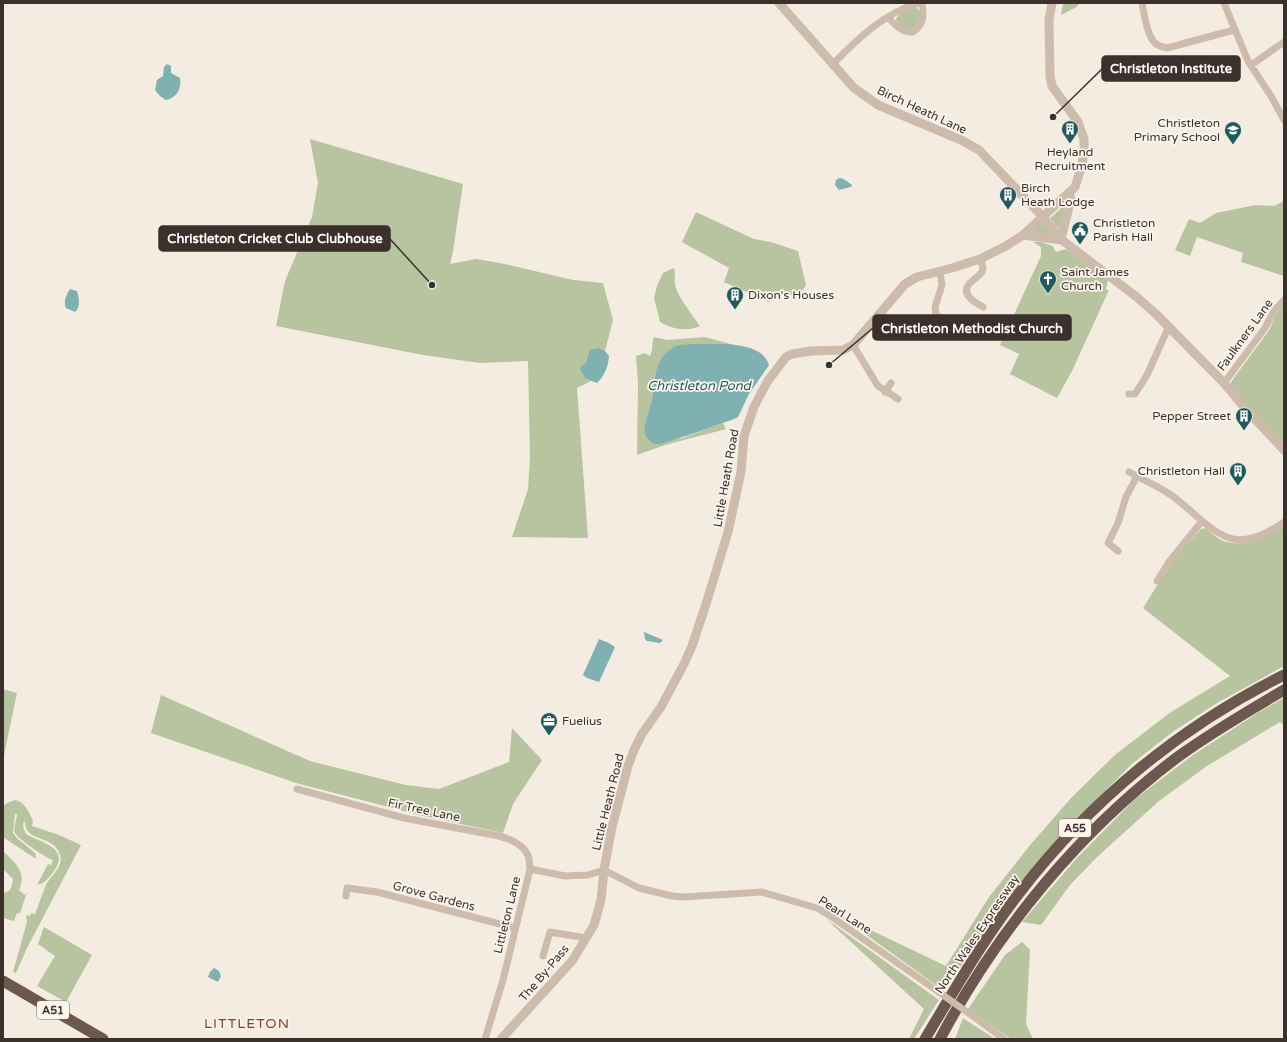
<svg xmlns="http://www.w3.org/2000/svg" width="1287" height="1042" font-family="'Varela Round',sans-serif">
  <rect width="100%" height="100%" fill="#f4ebe1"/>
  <path fill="#b8c4a0" d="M1063 3H1078V6L1061 15Z
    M914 7C926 11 918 22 913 30H907L897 23 896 18 901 13Z
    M310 139 463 184 453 251 450 264 476 259 500 263 573 280 603 283 613 320 605 351 599 348 586 379 591 381 577 388 588 538 512 537 528 489 530 457 528 361 480 363 423 355 276 326 285 281 312 217 318 183Z
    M1284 201V276L1241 262 1243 253 1197 237 1190 256 1175 250 1189 219 1200 223 1216 213 1256 205 1274 206Z
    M1066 204 1059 229 1050 218Z
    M696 212 754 239 771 242 798 251 806 285 799 296 777 293 769 302 724 282 729 268 682 242Z
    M1039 223C1046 225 1049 228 1051 235L1035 233 1033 230Z
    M1033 242H1041L1053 246 1056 252 1066 249 1108 280 1106 290H1109L1072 371 1057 398 1010 374 1019 354 1000 345 1041 256V247Z
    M674 268C676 274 674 278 675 284 676 294 693 316 700 326 686 332 672 329 660 322L654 298 657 286 663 273Z
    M1284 304V444L1242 400 1230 385 1231 382 1270 329 1275 316Z
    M654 337 667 340 705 337 734 345H710L655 378 650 413 645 422 672 440 683 438 723 423 726 429 665 445 637 455 638 383 636 356 645 353 650 356C654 348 651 344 654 337Z
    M1284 526V666L1217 703 1174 731 1133 763 1068 828 1007 898 944 991 839 915 946 966 989 897 1031 844 1072 797 1116 754 1171 712 1230 676 1143 608 1171 563 1201 529 1206 528C1210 532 1216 537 1221 540 1243 549 1266 538 1284 526Z
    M3 689 17 693 3 760Z
    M161 695 310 761 406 785 439 789 509 762 512 728 542 760 513 804 503 833 423 816 296 783 151 733Z
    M1284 698V725L1280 722 1207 766 1159 801 1097 857 1070 885 1041 925 1022 922 1076 859 1135 799 1193 755 1259 712Z
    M15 800C25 802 29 812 33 821L32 826 59 835 81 845 27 948 16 973 13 972 27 922 26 915 30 916 31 913 35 914C39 904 42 894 46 885 51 875 64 867 60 855 54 834 25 843 25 822L24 821 23 827 26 834C40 843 71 847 54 871 50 877 44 884 37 885L48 864 51 865 53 860C46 858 18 839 15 833 13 828 17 819 17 814H15L13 833 18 839 35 853 36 859 3 837V806L7 803Z
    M3 851C15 863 27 871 19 890L25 895 27 892 20 913H17L14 921 3 918V897L5 892C12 892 12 884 13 879L3 869Z
    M826 919 939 1000 914 1039H909L924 1009Z
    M44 927 92 955 66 1002 37 986 55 956 38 944Z
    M1022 942 1030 950 1026 1024 1033 1039H1011L968 1009 1005 955Z
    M963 1018 995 1039H955Z"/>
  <path fill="#7fb0b2" d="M167 64 171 66V73L180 78C182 89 176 98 166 100L160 96 155 90 157 80 163 76 164 67Z
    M839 178C844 178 848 182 852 185L851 187 839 190 835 185 836 180Z
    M70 289 77 291C79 299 81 306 75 312L66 308C63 301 66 296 70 289Z
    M692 344C714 345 761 339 769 365L749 394 738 417 734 419C713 426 694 434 673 440 669 441 663 444 658 444 653 445 646 439 645 433 643 424 649 413 651 404 656 383 652 359 674 347 678 344 686 345 692 344Z
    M599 348 605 351 609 356C608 367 605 375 597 383L586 379 580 369 581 366 586 363 590 350Z
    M644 632 663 640 660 643 647 641 645 639Z
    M599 639 609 643 615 647 599 682 587 678 583 675Z
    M214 968 219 971 221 976 218 982 208 977 210 972Z"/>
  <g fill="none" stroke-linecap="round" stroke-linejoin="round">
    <path stroke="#cdbbac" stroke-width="7" d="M1142 3C1144 13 1147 36 1155 43 1158 46 1162 47 1167 48L1234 30
      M1224 3 1248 61 1271 96 1284 120
      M888 17C896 26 901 32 913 32 924 24 924 16 922 3
      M832 65C857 39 884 13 919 3
      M1251 65 1284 42
      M980 259 983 267 982 272C979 276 974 279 970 283 960 294 974 302 983 307
      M940 272 942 285 935 307 936 315 970 335
      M962 331 966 320
      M853 345 878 386 898 399
      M1224 383 1265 328 1274 311 1284 300
      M885 392 891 383
      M1129 394H1135L1147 375 1169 326
      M1129 472C1143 480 1163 488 1175 498 1216 530 1230 560 1284 522
      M1118 551 1108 543 1118 523 1126 497 1137 476
      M1157 581 1169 562 1202 521
      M297 789 404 818 499 836C510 839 524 844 528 856 530 859 529 865 530 869
      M346 896 347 888 377 892 515 928
      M543 956 550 932 586 938
      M981 1022 1004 1039
      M485 1039 503 980 530 869 565 876 588 875 604 870 639 888 672 896 684 897 762 892 817 908 829 915 926 983"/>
    <path stroke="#cdbbac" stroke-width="9" d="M779 3 854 88 878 105 961 140 979 150 1043 217 1061 239
      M1023 235 1062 240 1138 298 1157 315 1224 383 1251 415 1284 450
      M1062 240 1061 239 1071 199 1069 194
      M501 1039 572 961 594 925 601 900 604 870 612 827 628 766 634 750 642 734 661 707 684 664 692 646 706 604 728 532 741 472 744 436 754 407 767 382 786 357 792 354 811 351 843 350 853 345 905 284 917 277 952 268 980 259 1006 246 1023 235 1075 187 1082 165 1084 149V139L1078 122 1052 86 1050 76 1049 20 1052 3"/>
    <path stroke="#6c584f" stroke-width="11" d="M3 981 103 1039
      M925 1039C955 989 984 938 1020 892 1090 801 1181 726 1284 675
      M940 1039C997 931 1080 830 1179 756 1212 732 1248 711 1284 690"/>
    <path stroke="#cdbbac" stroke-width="7" d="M926 983 981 1022"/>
  </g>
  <defs>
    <g id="building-pin" transform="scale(0.9)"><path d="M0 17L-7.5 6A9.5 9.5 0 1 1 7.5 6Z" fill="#1f5a5e" stroke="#fbf5ee"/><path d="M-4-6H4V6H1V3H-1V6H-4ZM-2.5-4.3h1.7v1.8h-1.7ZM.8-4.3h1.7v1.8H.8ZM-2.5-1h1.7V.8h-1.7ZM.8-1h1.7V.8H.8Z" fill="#fff"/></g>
    <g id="school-pin" transform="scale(0.9)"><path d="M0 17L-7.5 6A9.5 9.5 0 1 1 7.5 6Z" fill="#1f5a5e" stroke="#fbf5ee"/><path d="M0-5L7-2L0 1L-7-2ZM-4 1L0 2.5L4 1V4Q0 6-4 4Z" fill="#fff"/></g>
    <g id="civic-pin" transform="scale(0.9)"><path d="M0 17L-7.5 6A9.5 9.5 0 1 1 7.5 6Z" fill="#1f5a5e" stroke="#fbf5ee"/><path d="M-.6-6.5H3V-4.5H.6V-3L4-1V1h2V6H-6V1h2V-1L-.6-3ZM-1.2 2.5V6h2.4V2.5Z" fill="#fff"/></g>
    <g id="church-pin" transform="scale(0.9)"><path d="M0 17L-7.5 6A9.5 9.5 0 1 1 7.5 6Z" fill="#1f5a5e" stroke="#fbf5ee"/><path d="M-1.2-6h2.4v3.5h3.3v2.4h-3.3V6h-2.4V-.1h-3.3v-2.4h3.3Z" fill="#fff"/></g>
    <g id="office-pin" transform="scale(0.9)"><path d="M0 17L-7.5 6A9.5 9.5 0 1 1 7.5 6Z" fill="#1f5a5e" stroke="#fbf5ee"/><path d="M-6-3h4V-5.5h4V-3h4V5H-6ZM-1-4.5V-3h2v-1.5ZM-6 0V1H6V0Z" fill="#fff"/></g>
  </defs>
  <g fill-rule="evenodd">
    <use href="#building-pin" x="1070" y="129"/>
    <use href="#school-pin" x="1233" y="130"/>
    <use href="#building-pin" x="1008" y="195"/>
    <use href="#civic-pin" x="1080" y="230"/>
    <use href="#church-pin" x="1048" y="279"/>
    <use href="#building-pin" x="735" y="295"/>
    <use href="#building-pin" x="1244" y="416"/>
    <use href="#building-pin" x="1238" y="471"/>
    <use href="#office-pin" x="549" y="721"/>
  </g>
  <g text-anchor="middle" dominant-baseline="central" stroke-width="3.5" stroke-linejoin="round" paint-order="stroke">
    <g fill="#fbf5ee" stroke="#756b66" stroke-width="1">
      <rect x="1059" y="819" width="32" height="18" rx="3"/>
      <rect x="37" y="1001" width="32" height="18" rx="3"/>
    </g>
    <g font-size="11" font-weight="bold" fill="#3b302b">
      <text x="1075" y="828">A55</text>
      <text x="53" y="1010">A51</text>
    </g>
    <g font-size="12" fill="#3b302b" stroke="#fbf5ee">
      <text transform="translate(922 110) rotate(25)">Birch Heath Lane</text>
      <text transform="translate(1245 335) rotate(-54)">Faulkners Lane</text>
      <text transform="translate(726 478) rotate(-80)">Little Heath Road</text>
      <text transform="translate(608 802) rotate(-76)">Little Heath Road</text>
      <text transform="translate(424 810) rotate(12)">Fir Tree Lane</text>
      <text transform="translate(434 896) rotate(15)">Grove Gardens</text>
      <text transform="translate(507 915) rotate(-76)">Littleton Lane</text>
      <text transform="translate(845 915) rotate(32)">Pearl Lane</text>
      <text transform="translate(977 934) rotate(-56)">North Wales Expressway</text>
      <text transform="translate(544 973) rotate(-50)">The By-Pass</text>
    </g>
    <g font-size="12" fill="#3b302b" stroke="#fbf5ee" text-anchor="start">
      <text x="1220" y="123" text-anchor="end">Christleton<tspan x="1220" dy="14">Primary School</tspan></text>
      <text x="1070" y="152" text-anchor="middle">Heyland<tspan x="1070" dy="14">Recruitment</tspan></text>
      <text x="1021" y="188">Birch<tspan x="1021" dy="14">Heath Lodge</tspan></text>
      <text x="1093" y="223">Christleton<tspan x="1093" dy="14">Parish Hall</tspan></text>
      <text x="1061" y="272">Saint James<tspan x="1061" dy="14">Church</tspan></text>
      <text x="748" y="295">Dixon's Houses</text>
      <text x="1231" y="416" text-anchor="end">Pepper Street</text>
      <text x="1225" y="471" text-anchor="end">Christleton Hall</text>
      <text x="562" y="721">Fuelius</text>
    </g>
    <g font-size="13" font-style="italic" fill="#1f5a5e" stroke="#fbf5ee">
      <text x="699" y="386">Christleton Pond</text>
    </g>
    <g font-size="14" letter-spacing="1" fill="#8c3b22" stroke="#fbf5ee">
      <text x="247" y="1023">LITTLETON</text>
    </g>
  </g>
  <path fill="none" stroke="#3b302b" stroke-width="1.5" d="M1053 117L1102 69M432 285L390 239M829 365L873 328"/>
  <g fill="#3b302b" stroke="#fbf5ee" stroke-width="1.5">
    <circle cx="1053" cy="117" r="4"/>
    <circle cx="432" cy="285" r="4"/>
    <circle cx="829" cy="365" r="4"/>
  </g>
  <g fill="#3b302b" stroke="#3b302b" stroke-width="1.5">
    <rect x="1102" y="56" width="138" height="25" rx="4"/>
    <rect x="159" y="226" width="231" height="25" rx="4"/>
    <rect x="873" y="315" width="198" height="25" rx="4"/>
  </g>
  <g font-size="13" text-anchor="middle" font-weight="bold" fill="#fff">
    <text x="1171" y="73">Christleton Institute</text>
    <text x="275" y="243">Christleton Cricket Club Clubhouse</text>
    <text x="972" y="333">Christleton Methodist Church</text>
  </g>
  <rect width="1287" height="1042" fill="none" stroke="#3b302b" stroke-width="8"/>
</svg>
